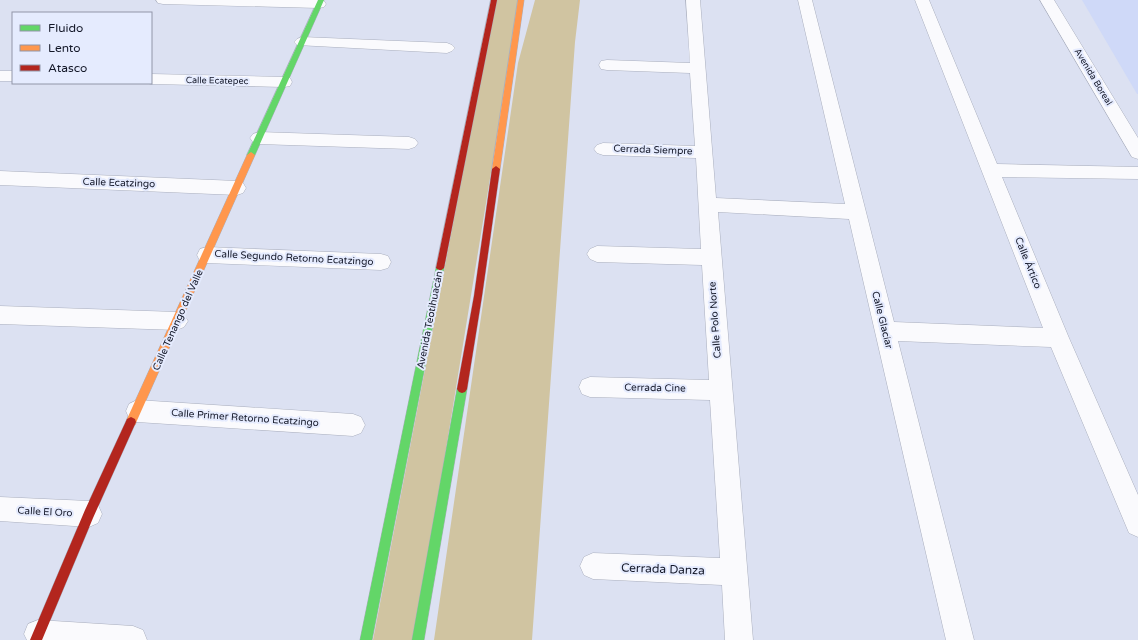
<svg xmlns="http://www.w3.org/2000/svg" width="1138" height="640" font-family="'Varela Round',sans-serif">
  <rect width="100%" height="100%" fill="#dce1f2"/>
  <path fill="#cfd9f8" d="M1082 0H1138V94H1137Z"/>
  <path fill="#d0c4a1" d="M496 0H519L415 640H373Z
    M535 0H580L575 42 532 640H434L518 63Z"/>
  <g fill="none" stroke-linecap="round" stroke-linejoin="round">
    <g stroke="#aaafbe" stroke-width="1">
      <path id="street" d="M156 0H320L324 1 326 4 324 7 319 8 163 4 158 3Z
        M686 0H700L716 198 845 204 798 0H812L894 322 1043 328 915 0H929L997 164 1138 167V179L1002 177 1069 338 1138 495V537L1129 533 1051 347 898 341 974 640H946L849 219 718 212 753 640H725L722 585 593 579 584 575 580 566 584 557 593 553 720 558 710 400 590 397 582 394 579 387 582 380 590 377 709 380 702 265 597 262 590 259 587 254 590 249 597 246 701 249 696 158 603 155 597 153 594 149 597 145 603 143 695 146 690 73 607 70 601 69 599 65 601 61 607 60 690 63Z
        M1040 0H1054L1138 138V159L1132 157Z
        M302 37 447 43 452 45 455 48 452 51 447 53 297 45 294 42 297 39Z
        M0 71H13V81H0Z
        M151 74 284 77 290 78 292 82 290 86 284 87 151 84 147 83H151Z
        M259 132 409 137 415 139 418 143 415 147 409 149 259 144 253 142 250 138 253 134Z
        M0 171 237 181 243 183 246 188 243 193 237 195 0 185Z
        M207 247 381 254 388 256 391 262 388 268 381 270 207 263 200 261 197 255 200 249Z
        M0 306 177 312 184 315 188 321 184 327 177 330 0 324Z
        M137 400 353 414 361 417 365 425 361 433 353 436 137 422 129 418 126 411 129 404Z
        M0 497 89 501 98 505 102 514 98 523 89 527 0 521Z
        M38 620 133 626 143 630 147 640H27L24 634 28 624Z"/>
    </g>
    <g stroke="#aaafbe" stroke-width="1">
      <path id="fast" d="M318 0H324L255 155 251 158 248 157 247 155Z
        M440 265 444 268 372 640H360L436 268Z
        M462 385 465 386 467 389 424 640H412L457 389 459 386Z"/>
    </g>
    <g stroke="#aaafbe" stroke-width="1">
      <path id="slow" d="M518 0H524L500 169 496 172 492 169Z
        M251 152 255 155 135 425 131 427 127 425 126 422 127 419 247 155Z"/>
    </g>
    <g stroke="#aaafbe" stroke-width="1">
      <path id="jam" d="M491 0H497L444 268 440 271 436 268Z
        M496 166 500 169 482 296 467 389 465 392 462 393 459 392 457 389 474 296 492 169Z
        M131 417 135 419 136 422 93 518 42 640H30L85 510 127 419Z"/>
    </g>
    <use href="#street" fill="#fafafd" fill-rule="evenodd"/>
    <use href="#fast" fill="#63d668" fill-rule="evenodd"/>
    <use href="#slow" fill="#ff974d" fill-rule="evenodd"/>
    <use href="#jam" fill="#b3261e" fill-rule="evenodd"/>
  </g>
  <g text-anchor="middle" dominant-baseline="central" stroke-width="4" stroke-linejoin="round" paint-order="stroke">
    <g font-size="9" fill="#131728" stroke="#e5ebfe">
      <text transform="translate(1093 77) rotate(59)">Avenida Boreal</text>
      <text transform="translate(217 81) rotate(1)">Calle Ecatepec</text>
    </g>
    <g font-size="10" fill="#131728" stroke="#e5ebfe">
      <text transform="translate(653 150) rotate(2)">Cerrada Siempre</text>
      <text transform="translate(119 183) rotate(2)">Calle Ecatzingo</text>
      <text transform="translate(294 258) rotate(3)">Calle Segundo Retorno Ecatzingo</text>
      <text transform="translate(1028 263) rotate(68)">Calle Ártico</text>
      <text transform="translate(178 320) rotate(-66)">Calle Tenango del Valle</text>
      <text transform="translate(430 320) rotate(-79)">Avenida Teotihuacán</text>
      <text transform="translate(715 320) rotate(-94)">Calle Polo Norte</text>
      <text transform="translate(882 320) rotate(76)">Calle Glaciar</text>
      <text transform="translate(655 388) rotate(1)">Cerrada Cine</text>
      <text transform="translate(245 418) rotate(4)">Calle Primer Retorno Ecatzingo</text>
      <text transform="translate(45 512) rotate(3)">Calle El Oro</text>
    </g>
    <g font-size="12" fill="#131728" stroke="#e5ebfe">
      <text transform="translate(663 569) rotate(2)">Cerrada Danza</text>
    </g>
  </g>
  <rect x="12" y="12" width="140" height="72" fill="#e5ebfe" stroke="#9196a8"/>
  <rect x="20" y="25" width="20" height="6" fill="#63d668" stroke="#9196a8"/>
  <text x="48" y="32" font-size="12" fill="#131728">Fluido</text>
  <rect x="20" y="45" width="20" height="6" fill="#ff974d" stroke="#9196a8"/>
  <text x="48" y="52" font-size="12" fill="#131728">Lento</text>
  <rect x="20" y="65" width="20" height="6" fill="#b3261e" stroke="#9196a8"/>
  <text x="48" y="72" font-size="12" fill="#131728">Atasco</text>
</svg>
